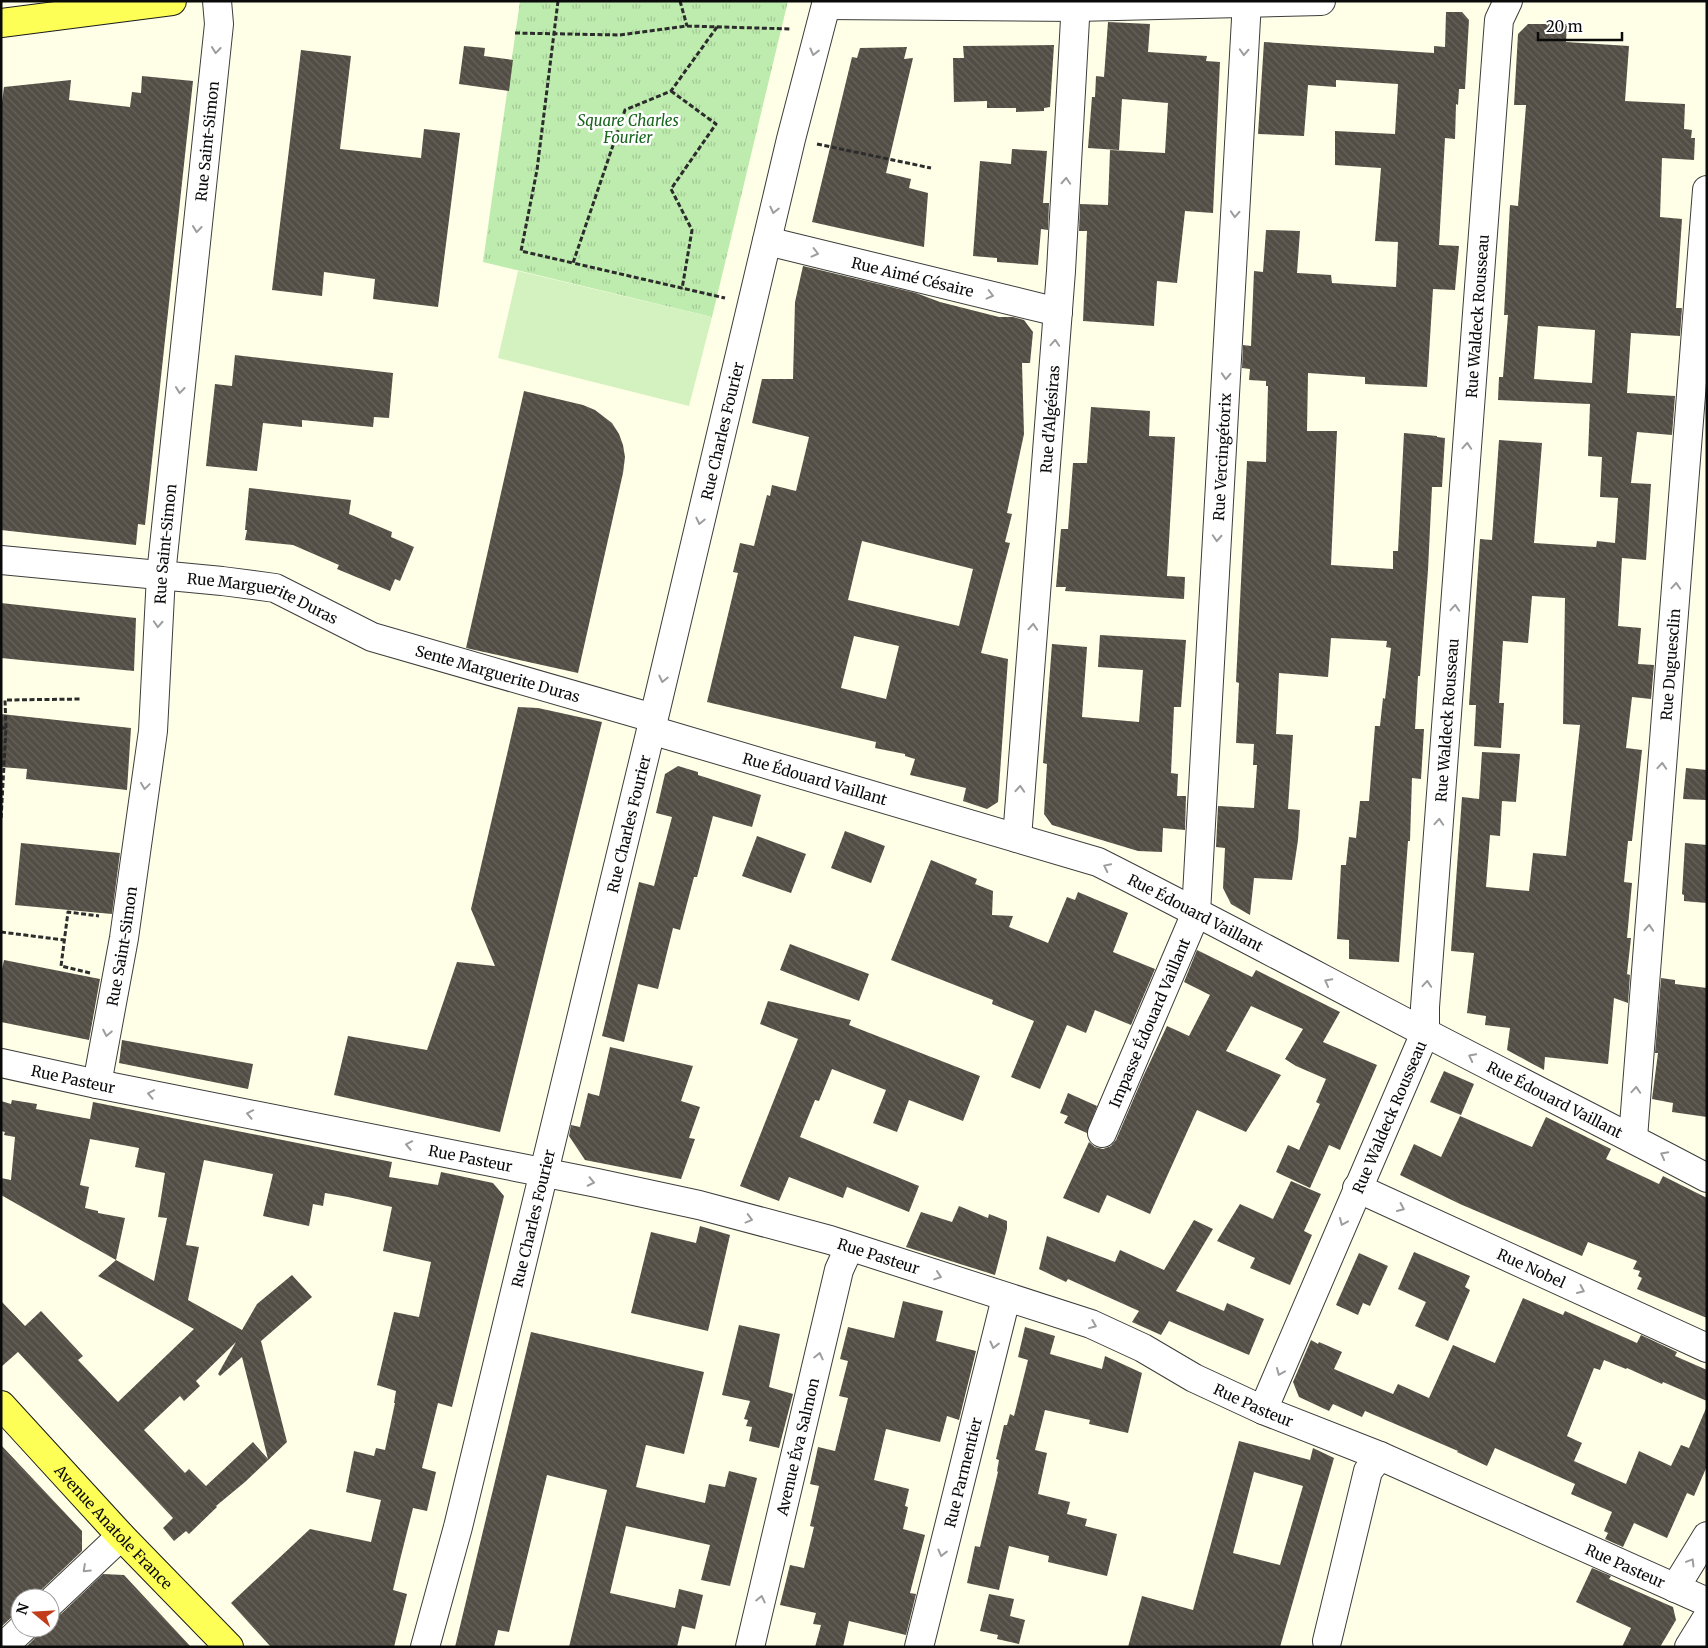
<svg xmlns="http://www.w3.org/2000/svg" width="1708" height="1648" font-family="Merriweather,serif">
  <defs>
    <pattern id="grass-tufts" width="24" height="20" patternUnits="userSpaceOnUse" patternTransform="scale(1.25)"><rect width="24" height="20" fill="#beebae"/><path d="M3 7l-1-3M5 7V3M7 7l1-3M15 17l-1-3M17 17v-4M19 17l1-3" fill="none" stroke="#a2c894"/></pattern>
    <pattern id="building-back-hatch" width="6" height="6" patternUnits="userSpaceOnUse" patternTransform="scale(1.25)"><rect width="6" height="6" fill="#534e45"/><path d="M-1 5l2 2M0 0l6 6M5-1l2 2" fill="none" stroke="#67635c"/></pattern>
  </defs>
  <rect width="100%" height="100%" fill="#feffe6"/>
  <path fill="url(#grass-tufts)" d="M520 1H788L712 317 483 262Z"/>
  <path fill="#d4f2c0" d="M518 271 712 317 689 406 498 358Z"/>
  <path fill="url(#building-back-hatch)" fill-rule="evenodd" d="M1446 12H1462L1469 20 1465 89H1459L1458 105 1456 104 1455 139 1445 138 1439 245 1459 246 1455 290 1433 289 1427 387 1365 384V377L1308 373 1307 431H1337L1331 565 1393 569V551H1398L1404 433 1437 436V437L1445 438 1442 487H1432L1428 570 1420 676H1418L1415 729H1424L1421 779 1412 778 1410 841H1408L1399 962 1349 959V940L1337 939 1341 865H1346L1349 837 1356 838 1360 801H1369L1375 726H1380L1383 698 1385 699 1391 648 1386 647 1387 641 1331 638 1328 677 1279 673 1276 734 1293 735 1288 809 1300 810 1298 840 1292 880 1254 878 1250 915 1231 904 1223 888 1225 848 1216 847 1218 806 1254 808 1257 765H1253L1254 744 1236 743 1239 683 1236 682 1247 461 1266 462 1268 386H1266V381L1249 380 1250 369 1242 368 1243 345 1251 346 1254 271 1263 272 1266 230 1300 231 1297 273 1331 275 1332 283 1396 287 1398 242 1375 241 1381 168 1335 165V131L1395 134 1398 84 1336 80V87L1308 85 1304 136 1258 134 1264 42 1434 53V46L1445 47Z
    M1108 22 1150 24 1148 52 1207 56 1206 61 1220 62 1213 213 1185 211 1177 283 1157 281 1154 326 1083 321 1087 231H1079L1080 204 1108 205 1110 150 1165 153 1168 103 1122 99 1119 150 1088 148 1092 97H1095L1096 76 1104 77Z
    M1528 24H1567L1566 42 1629 46 1625 101 1685 104 1684 129 1692 130 1691 138H1695L1694 160 1662 158 1660 217 1682 219 1676 308H1682L1680 336 1631 333 1627 393 1675 396 1672 435 1637 432 1631 483 1651 484 1646 560 1622 558 1618 626 1641 628 1638 664 1654 665 1651 699 1632 697 1626 748 1642 750 1632 841H1628L1624 882 1632 883 1627 938H1631L1627 974 1630 975 1628 1003 1614 998 1608 1064 1545 1057 1544 1070 1507 1050 1510 1028 1485 1025 1486 1016 1467 1013 1474 953 1451 951 1462 797 1479 799 1482 752 1520 754 1516 802 1502 801 1500 836 1490 835 1486 887 1529 891 1533 853 1566 856 1580 725 1563 724 1565 598 1532 596 1528 643 1503 641 1499 703H1504L1501 748 1474 746 1476 705H1469L1480 539 1492 540 1499 440 1542 443 1534 543 1596 547 1597 541 1615 543 1618 498 1600 497 1602 457 1588 456 1590 404 1498 400 1499 377H1503L1508 315H1504L1510 205 1518 206 1526 105H1514L1518 34ZM1538 326 1595 330 1592 383 1534 379Z
    M1054 45 1050 107 1044 108V111L1016 112V108H987V101L954 102 953 58H964L963 46Z
    M464 46 485 48 484 56 513 60 509 91 459 84Z
    M907 47 904 59 913 58 886 173 911 179 909 188 928 193 924 247 812 222 852 57 857 58 860 48Z
    M301 50 351 56 340 149 421 158 424 129 460 133 438 307 373 299 375 279 324 272 322 296 272 290Z
    M142 76 193 81 145 525 138 524 136 545 1 530V109L4 87 71 80 69 100 130 107 132 92 141 93Z
    M1012 149 1047 151 1043 203H1049L1048 230 1041 229 1038 265 997 262V258L973 256 980 161 1011 164Z
    M803 266 916 293 940 302 999 317H1013L1024 320 1033 332 1030 363H1022L1024 434 1007 513 1012 514 1005 542 1010 543 981 653 1008 659 998 802 987 809 963 801 966 788 910 775 915 759 905 756V754L875 748 876 742 707 702 738 573 733 572 740 543 754 546 767 495 770 496 772 485 796 491 809 437 752 423 762 379H793L795 302ZM862 541 973 569 959 626 848 600ZM854 636 899 646 886 699 841 688Z
    M235 355 393 373 389 418 374 417 373 427 302 420V427L263 423 257 471 206 466 215 384 232 386Z
    M524 391 583 405 595 410 612 423 619 434 623 445 625 457 623 473 578 673 466 648Z
    M1091 407 1150 411 1149 436 1175 437 1167 576 1185 577 1184 599 1065 591 1066 587H1056L1061 529H1068L1073 463H1087Z
    M249 488 351 500 349 514 392 532 391 537 414 547 400 581 395 579 390 591 337 569 339 565 293 545 245 540 247 530H245Z
    M1 603 136 618 134 671 1 658Z
    M1100 635 1186 640 1181 707H1174L1171 773 1178 774 1177 796H1186L1185 830 1163 828 1162 852 1138 851 1052 825 1044 814 1047 764 1043 763 1052 644 1087 647 1082 717 1139 722 1143 670 1098 667Z
    M518 707 538 708 602 722 500 1132 334 1095 348 1036 427 1050 457 962 495 966 471 909Z
    M1 714 131 728 127 790 26 779 27 769 1 767Z
    M678 766 698 772V775L761 795 752 827 713 816 697 877H694L680 930 673 928 658 989 638 984 624 1042 602 1036 639 882 654 886 672 817 656 813 665 774Z
    M1686 768 1707 770V800L1683 799Z
    M845 831 885 846 871 883 831 868Z
    M757 836 806 854 791 893 742 876Z
    M21 843 120 853 112 914 15 905Z
    M1685 843 1707 845V903L1684 901V895L1682 894Z
    M931 860 977 879 975 884 993 891 992 915 1013 916 1009 927 1048 943 1067 897 1075 900 1078 892 1128 913 1113 952 1155 969 1131 1025 1095 1010 1086 1033 1067 1025 1040 1089 1011 1077 1034 1021 992 1004 993 1000 891 960Z
    M790 944 869 974 859 1001 780 970Z
    M1197 950 1252 977 1256 970 1340 1012 1323 1042 1377 1065 1340 1150 1329 1145 1310 1188 1276 1172 1288 1145 1299 1150 1320 1104 1316 1102 1326 1079 1296 1066 1285 1059 1303 1029 1251 1006 1226 1051 1281 1075 1246 1132 1197 1110 1150 1214 1107 1195 1099 1213 1063 1198 1089 1142 1095 1147 1103 1149 1111 1146 1116 1140 1143 1077 1167 1026 1189 1036 1210 995 1184 982Z
    M4 960 100 979 89 1040 1 1022V973Z
    M1661 978 1675 980V984L1707 988V1117L1672 1112 1673 1103 1652 1099 1658 1053H1655Z
    M768 1001 851 1020 849 1025 980 1076 963 1121 909 1100 897 1132 873 1123 886 1090 832 1069 819 1101 815 1100 800 1137 919 1186 909 1212 847 1187 843 1198 789 1177 779 1201 740 1186 798 1039 760 1024Z
    M122 1040 253 1064 248 1089 119 1063Z
    M610 1047 693 1066 681 1101 700 1107 689 1138 695 1139 681 1179 585 1160 569 1136 571 1125 580 1127 588 1093 599 1096Z
    M1444 1071 1474 1084 1461 1115 1430 1102Z
    M1068 1093 1097 1106 1087 1133 1064 1123 1068 1116 1060 1113Z
    M12 1100 37 1104 36 1109 90 1119 93 1102 392 1162 389 1177 438 1185 441 1172 493 1183 504 1196 452 1407 438 1403 422 1468 436 1472 427 1511 413 1508 400 1560 393 1590 407 1594 394 1647H271L231 1603 310 1529 371 1542 381 1500 346 1492 354 1451 374 1456 376 1448 385 1450 395 1403H394L396 1391 377 1385 394 1312 419 1317 431 1262 383 1251 392 1207 348 1197 325 1193 323 1206 313 1204 309 1226 263 1216 273 1174 204 1160 186 1245 199 1247 188 1300 242 1330 257 1304 292 1275 312 1297 261 1341 287 1442 245 1482 216 1506 217 1507 189 1534 186 1531 174 1541 163 1528 173 1518 18 1352 1 1367V1301L25 1326 41 1311 83 1356 78 1360 118 1402 194 1329 98 1276 116 1260 1 1195V1178L11 1180 15 1137 4 1135 5 1132 1 1131V1101L11 1104ZM90 1139 139 1148 135 1167 165 1173 158 1217 167 1218 154 1281 116 1260 125 1218 98 1213V1211L85 1208 89 1187 80 1185ZM236 1342 218 1374 220 1376 242 1357 268 1459 253 1442 206 1486 189 1469 185 1473 144 1430 180 1396 184 1401 200 1386 196 1381Z
    M1460 1116 1532 1147 1546 1117 1611 1149 1606 1159 1659 1184 1663 1176 1707 1198V1318L1637 1289 1642 1278 1638 1276 1640 1271 1633 1269 1637 1261 1588 1242 1582 1256 1460 1204 1400 1175 1414 1144 1441 1157Z
    M1291 1181 1321 1194 1304 1231 1312 1235 1290 1285 1250 1268 1255 1258 1217 1241 1240 1204 1273 1219Z
    M959 1206 988 1218 989 1214 1007 1221V1229L995 1275 906 1247 921 1212 952 1222Z
    M1194 1220 1213 1229 1176 1291 1224 1311 1227 1303 1264 1319 1249 1355 1169 1321 1161 1335 1132 1322 1139 1311 1068 1279 1066 1282 1039 1269 1047 1236 1115 1262 1120 1250 1164 1270Z
    M700 1226 730 1235 708 1331 631 1313 651 1232 696 1243Z
    M1414 1252 1470 1276 1465 1287 1470 1290 1448 1341 1415 1326 1426 1302 1398 1289Z
    M1359 1253 1388 1266 1370 1306 1363 1303 1358 1315 1336 1305Z
    M1523 1298 1563 1315 1565 1311 1637 1343 1641 1335 1677 1352 1675 1356 1707 1370V1401L1663 1382 1662 1384 1627 1368 1626 1369 1604 1360 1600 1370 1594 1368 1567 1436 1582 1443 1574 1461 1626 1484 1639 1451 1671 1466 1681 1445 1689 1448 1707 1406V1466L1694 1496 1687 1493 1667 1538 1634 1523 1623 1547 1605 1539 1608 1533 1604 1531 1612 1512 1571 1494 1575 1484 1495 1448 1487 1466 1457 1452 1458 1451 1365 1411 1362 1417 1333 1404 1329 1411 1299 1397 1293 1382 1311 1340 1318 1344 1319 1342 1342 1352 1334 1369 1393 1394 1398 1384 1429 1398 1453 1345 1495 1363Z
    M903 1301 943 1311 936 1341 976 1351 959 1420 947 1416 940 1442 886 1429 874 1480 909 1489 905 1506 908 1507 903 1529 925 1535 910 1593 916 1594 906 1635 849 1621 843 1647H815L821 1625 813 1624 816 1613 780 1605 790 1565 804 1568 814 1527 810 1526 819 1486 810 1484 818 1447 835 1451 848 1398 839 1396 848 1361 840 1359 848 1327 894 1338Z
    M739 1325 780 1334 769 1387 793 1394 779 1448 749 1441 752 1427 746 1426 748 1420 744 1419 750 1401 722 1395Z
    M1025 1327 1055 1336 1050 1354 1102 1369 1105 1356 1142 1373 1128 1433 1089 1424 1090 1420 1045 1410 1035 1450 1047 1453 1038 1494 1070 1502 1067 1514 1087 1519 1085 1526 1117 1534 1107 1576 1048 1562 1049 1556 1009 1546 999 1590 967 1583 975 1546 980 1547 998 1472 997 1471 999 1460 996 1459 1004 1425H1007L1010 1414 1014 1416 1028 1360 1018 1357Z
    M531 1332 704 1372 684 1454 646 1445 636 1487 705 1503 709 1484 725 1487 729 1471 757 1478 730 1586 701 1580 710 1545 626 1526 610 1593 675 1608 679 1589 703 1595 695 1629 682 1626 677 1647H569L607 1490 547 1475 509 1632 498 1630 494 1647H455Z
    M1239 1441 1310 1460 1313 1448 1334 1458 1280 1647H1128L1142 1596 1193 1610ZM1254 1472 1303 1486 1280 1565 1233 1553Z
    M1 1445 82 1531V1551L39 1592 35 1598H20V1613L12 1617 1 1627Z
    M1592 1568 1611 1576 1609 1579 1673 1607 1676 1620 1660 1647H1622L1631 1628 1576 1602Z
    M103 1574 124 1575 191 1647H26L34 1639 38 1633V1628H50V1618L61 1614Z
    M989 1594 1014 1599 1010 1616 1025 1620 1019 1644 997 1639 998 1635 980 1631Z"/>
  <g fill="none" stroke-linecap="round" stroke-linejoin="round">
    <g stroke="#3d3d3d" stroke-width="30">
      <g id="minor">
        <path d="M826 5 1076 7 1321 1"/>
        <path id="s1" d="M767 241 1058 312"/>
        <path id="s2" d="M1 560 222 581 275 588 372 637 653 718"/>
        <path id="s3" d="M651 730 1098 862C1207 917 1315 975 1424 1032 1518 1081 1613 1128 1707 1178"/>
        <path id="s4" d="M1017 838 1061 271 1076 1"/>
        <path id="s5" d="M1 1063 97 1084 597 1183 699 1205 830 1240 1091 1324 1143 1348 1194 1378 1263 1410 1380 1456 1707 1602"/>
        <path id="s6" d="M97 1084 124 938 153 731 161 575 219 24 217 1"/>
        <path id="s7" d="M1102 1133 1196 913 1247 1"/>
        <path id="s8" d="M1633 1138 1707 190"/>
        <path id="s9" d="M1357 1188 1707 1348"/>
        <path id="s10" d="M1263 1410 1425 1033V1007L1499 20 1508 1"/>
        <path d="M1675 1588 1707 1536"/>
        <path d="M50 1603 121 1536"/>
        <path d="M1327 1641 1368 1471 1380 1456"/>
        <path d="M3 1647 23 1628"/>
        <path id="s11" d="M425 1647 458 1527 651 730 791 139 827 1"/>
        <path id="s12" d="M750 1647 839 1270 849 1248"/>
        <path id="s13" d="M919 1647 1006 1298"/>
        <path d="M1689 1647 1707 1618"/>
      </g>
    </g>
    <g stroke="#1b1b1b" stroke-width="30">
      <g id="major">
        <path d="M1 23 172 1"/>
        <path id="s14" d="M1 1405 121 1536 229 1647"/>
      </g>
    </g>
    <path stroke="#2c2c2c" stroke-width="3" stroke-dasharray="5 2.5" stroke-linecap="butt" d="M558 1 537 170 521 251 573 263
      M680 1 687 26
      M717 27 671 91 625 110 573 263 725 298
      M515 33 620 35 687 26 791 29
      M671 91 716 124 671 189 692 230 682 289
      M817 144 931 168
      M1 728H6L1 820
      M6 728 5 700 82 699
      M1 932 64 940
      M90 973 61 966 68 912 99 916"/>
    <use href="#minor" stroke="#fff" stroke-width="28"/>
    <use href="#major" stroke="#fdff56" stroke-width="28"/>
  </g>
  <defs><path id="oneway-chevron" d="M-2-3.5L2.5 0L-2 3.5" fill="none" stroke-width="1.6" stroke-linecap="round" stroke-linejoin="round" transform="scale(1.25)"/></defs>
  <g stroke="#9d9d9d">
    <use href="#oneway-chevron" transform="translate(216 50) rotate(96)"/>
    <use href="#oneway-chevron" transform="translate(814 52) rotate(104)"/>
    <use href="#oneway-chevron" transform="translate(1244 52) rotate(93)"/>
    <use href="#oneway-chevron" transform="translate(1066 181) rotate(-87)"/>
    <use href="#oneway-chevron" transform="translate(774 210) rotate(103)"/>
    <use href="#oneway-chevron" transform="translate(1235 214) rotate(93)"/>
    <use href="#oneway-chevron" transform="translate(197 229) rotate(96)"/>
    <use href="#oneway-chevron" transform="translate(815 253) rotate(14)"/>
    <use href="#oneway-chevron" transform="translate(990 295) rotate(14)"/>
    <use href="#oneway-chevron" transform="translate(1055 343) rotate(-86)"/>
    <use href="#oneway-chevron" transform="translate(1226 376) rotate(93)"/>
    <use href="#oneway-chevron" transform="translate(180 390) rotate(96)"/>
    <use href="#oneway-chevron" transform="translate(1467 446) rotate(-86)"/>
    <use href="#oneway-chevron" transform="translate(700 521) rotate(103)"/>
    <use href="#oneway-chevron" transform="translate(1217 538) rotate(93)"/>
    <use href="#oneway-chevron" transform="translate(1676 586) rotate(-86)"/>
    <use href="#oneway-chevron" transform="translate(1455 608) rotate(-86)"/>
    <use href="#oneway-chevron" transform="translate(158 624) rotate(93)"/>
    <use href="#oneway-chevron" transform="translate(1033 627) rotate(-86)"/>
    <use href="#oneway-chevron" transform="translate(663 679) rotate(103)"/>
    <use href="#oneway-chevron" transform="translate(1662 766) rotate(-86)"/>
    <use href="#oneway-chevron" transform="translate(145 786) rotate(98)"/>
    <use href="#oneway-chevron" transform="translate(1020 789) rotate(-86)"/>
    <use href="#oneway-chevron" transform="translate(1439 822) rotate(-86)"/>
    <use href="#oneway-chevron" transform="translate(1107 867) rotate(-154)"/>
    <use href="#oneway-chevron" transform="translate(1649 928) rotate(-86)"/>
    <use href="#oneway-chevron" transform="translate(1328 982) rotate(-152)"/>
    <use href="#oneway-chevron" transform="translate(1427 984) rotate(-86)"/>
    <use href="#oneway-chevron" transform="translate(107 1033) rotate(101)"/>
    <use href="#oneway-chevron" transform="translate(1472 1057) rotate(-153)"/>
    <use href="#oneway-chevron" transform="translate(1636 1090) rotate(-86)"/>
    <use href="#oneway-chevron" transform="translate(151 1094) rotate(-169)"/>
    <use href="#oneway-chevron" transform="translate(250 1114) rotate(-169)"/>
    <use href="#oneway-chevron" transform="translate(409 1145) rotate(-169)"/>
    <use href="#oneway-chevron" transform="translate(1664 1155) rotate(-152)"/>
    <use href="#oneway-chevron" transform="translate(591 1182) rotate(12)"/>
    <use href="#oneway-chevron" transform="translate(1401 1208) rotate(25)"/>
    <use href="#oneway-chevron" transform="translate(749 1219) rotate(15)"/>
    <use href="#oneway-chevron" transform="translate(1343 1222) rotate(113)"/>
    <use href="#oneway-chevron" transform="translate(938 1276) rotate(18)"/>
    <use href="#oneway-chevron" transform="translate(1581 1290) rotate(25)"/>
    <use href="#oneway-chevron" transform="translate(1093 1325) rotate(22)"/>
    <use href="#oneway-chevron" transform="translate(994 1345) rotate(104)"/>
    <use href="#oneway-chevron" transform="translate(819 1356) rotate(-77)"/>
    <use href="#oneway-chevron" transform="translate(1280 1372) rotate(113)"/>
    <use href="#oneway-chevron" transform="translate(942 1553) rotate(104)"/>
    <use href="#oneway-chevron" transform="translate(1691 1562) rotate(-59)"/>
    <use href="#oneway-chevron" transform="translate(86 1569) rotate(137)"/>
    <use href="#oneway-chevron" transform="translate(761 1599) rotate(-77)"/>
  </g>
  <g text-anchor="middle" dominant-baseline="central" stroke-width="5" stroke-linejoin="round" paint-order="stroke">
    <g font-size="15" font-style="italic" fill="#17641b" stroke="#fff">
      <text x="628" y="120">Square Charles<tspan x="628" dy="17">Fourier</tspan></text>
    </g>
    <g font-size="15" fill="#0a0a0a" stroke="#fff">
      <text stroke="none"><textPath href="#s6" startOffset="950">Rue Saint-Simon</textPath></text>
      <text stroke="none"><textPath href="#s1" startOffset="150">Rue Aimé Césaire</textPath></text>
      <text stroke="none"><textPath href="#s10" startOffset="1129">Rue Waldeck Rousseau</textPath></text>
      <text stroke="none"><textPath href="#s4" startOffset="420">Rue d'Algésiras</textPath></text>
      <text stroke="none"><textPath href="#s11" startOffset="1252">Rue Charles Fourier</textPath></text>
      <text stroke="none"><textPath href="#s7" startOffset="696">Rue Vercingétorix</textPath></text>
      <text stroke="none"><textPath href="#s6" startOffset="545">Rue Saint-Simon</textPath></text>
      <text stroke="none"><textPath href="#s2" startOffset="266">Rue Marguerite Duras</textPath></text>
      <text stroke="none"><textPath href="#s8" startOffset="475">Rue Duguesclin</textPath></text>
      <text stroke="none"><textPath href="#s2" startOffset="515">Sente Marguerite Duras</textPath></text>
      <text stroke="none"><textPath href="#s10" startOffset="724">Rue Waldeck Rousseau</textPath></text>
      <text stroke="none"><textPath href="#s3" startOffset="171">Rue Édouard Vaillant</textPath></text>
      <text stroke="none"><textPath href="#s11" startOffset="848">Rue Charles Fourier</textPath></text>
      <text stroke="none"><textPath href="#s3" startOffset="576">Rue Édouard Vaillant</textPath></text>
      <text stroke="none"><textPath href="#s6" startOffset="140">Rue Saint-Simon</textPath></text>
      <text stroke="none"><textPath href="#s7" startOffset="120">Impasse Édouard Vaillant</textPath></text>
      <text stroke="none"><textPath href="#s5" startOffset="74">Rue Pasteur</textPath></text>
      <text stroke="none"><textPath href="#s3" startOffset="981">Rue Édouard Vaillant</textPath></text>
      <text stroke="none"><textPath href="#s10" startOffset="319">Rue Waldeck Rousseau</textPath></text>
      <text stroke="none"><textPath href="#s5" startOffset="479">Rue Pasteur</textPath></text>
      <text stroke="none"><textPath href="#s11" startOffset="442">Rue Charles Fourier</textPath></text>
      <text stroke="none"><textPath href="#s5" startOffset="899">Rue Pasteur</textPath></text>
      <text stroke="none"><textPath href="#s9" startOffset="192">Rue Nobel</textPath></text>
      <text stroke="none"><textPath href="#s5" startOffset="1304">Rue Pasteur</textPath></text>
      <text stroke="none"><textPath href="#s12" startOffset="206">Avenue Éva Salmon</textPath></text>
      <text stroke="none"><textPath href="#s13" startOffset="180">Rue Parmentier</textPath></text>
      <text stroke="none"><textPath href="#s14" startOffset="166">Avenue Anatole France</textPath></text>
      <text stroke="none"><textPath href="#s5" startOffset="1709">Rue Pasteur</textPath></text>
    </g>
  </g>
  <rect width="1708" height="1648" fill="none" stroke="#0a0a0a" stroke-width="5"/>
  <g transform="translate(35 1613) rotate(288)"><circle r="24" fill="#ffffff" stroke="#9d9d9d"/>
  <path d="M0-4L9 19L0 12L-9 19Z" fill="#c13d1a"/>
  <text y="-8" font-size="14" font-weight="bold" text-anchor="middle" fill="#0a0a0a">N</text>
  </g>
  <path d="M1538 32v8h84v-8" fill="none" stroke="#0a0a0a" stroke-width="2.5"/>
  <text x="1546" y="32" font-size="15" fill="#0a0a0a" stroke="#ffffff" stroke-width="4" paint-order="stroke">20 m</text>
</svg>
